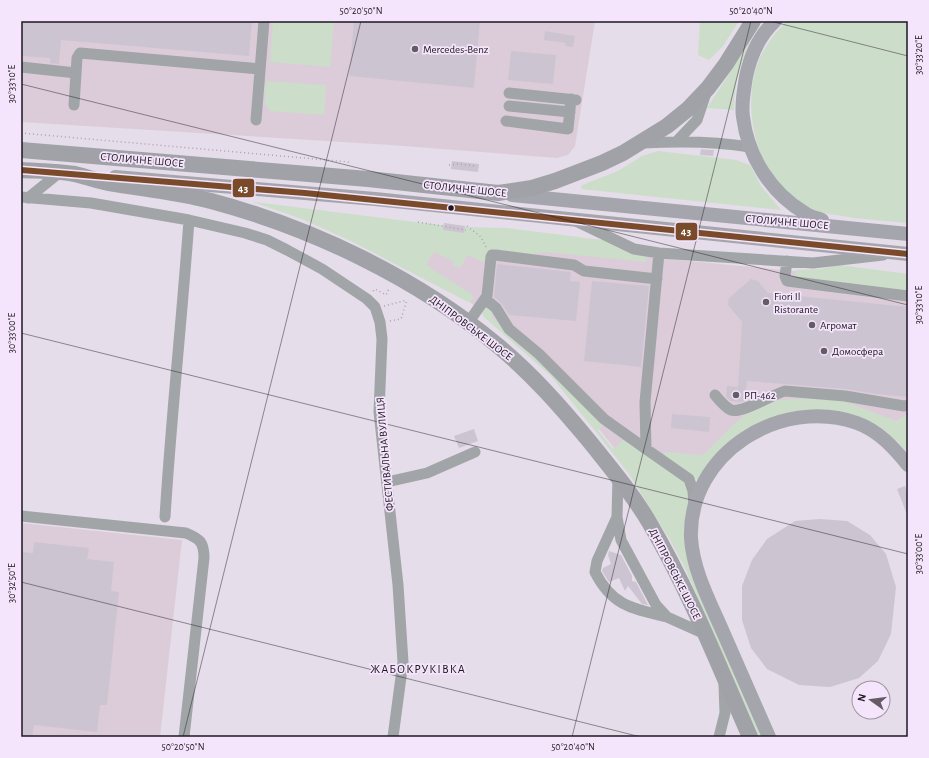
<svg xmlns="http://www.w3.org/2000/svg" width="929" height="758" font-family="'Alegreya Sans',sans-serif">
  <rect width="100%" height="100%" fill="#e5dde9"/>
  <path fill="#dcccd9" d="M21 21H595L575 146 568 155 557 158 391 145 21 122Z
    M436 229 536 246 823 274 908 288V414L897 421 830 404 729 436 665 511 582 408 548 371 488 316 422 266Z
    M21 523 182 540 160 737H21Z"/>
  <path fill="#ccddc9" d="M273 21H334L330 67 270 62Z
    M700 21H739L723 46 709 60 698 55Z
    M787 21H908V223C884 221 860 219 836 215 829 214 821 213 815 210 803 205 785 191 777 181 753 153 746 106 755 72 760 52 773 35 787 21Z
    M751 40C740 64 734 84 734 110L707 108Z
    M266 81 326 85 324 115 271 111C261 105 266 91 266 81Z
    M658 151 736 160 750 165 761 186 781 210 581 189 582 185 618 171 642 156Z
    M253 202 455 227 506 228 610 241 647 255 646 262 544 252 529 255 496 249 490 250 486 254 484 262 467 255 462 266 457 267 453 265V261L434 252 426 265 473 295 474 298 471 301 468 302 351 241 302 219Z
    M839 265 908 274V291L795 277 796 270 821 269Z
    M486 307 492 311V317L552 370 603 425 598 430 613 449 625 438 686 484 689 491 687 536 763 737H758L683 564 670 540 629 474 596 432 551 376 484 317 482 313Z
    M821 398 840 400 897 421 908 414V453L898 442 878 427 837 412 819 410 790 413 699 481 664 456 665 452 703 455 737 421 753 409 779 400Z"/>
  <path fill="#cdc4d2" d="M21 21H252L249 56 61 40 59 64 50 63V58L21 56Z
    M354 21H480L474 88 349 76Z
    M545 31 575 36 573 47 565 46 566 43 544 40Z
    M511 51 556 55 553 84 508 80Z
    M701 149 709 150H720H714L713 156 700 155Z
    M452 161 479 164 478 172 451 169Z
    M444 223 465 226 464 233 443 230Z
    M497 264 571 272 570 281 580 282 576 321 509 315 502 304 494 297Z
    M751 279 758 281 768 293 908 307V397L876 394 846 389 747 381 745 401 740 402 731 401 726 397 727 386 738 387 742 322 728 305 729 298Z
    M592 281 649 286 641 367 584 361Z
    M672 414 710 417 709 432 671 428Z
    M474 429 478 441 459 448 454 436Z
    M905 486 908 495V517L897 489Z
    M820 519 847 521 870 535 886 554 896 587 891 634 878 661 859 678 830 687 799 685 767 669 751 648 742 620V586L752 560 767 539 795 521Z
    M34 542 89 548 87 559 114 562 111 591 119 592 107 705H100L97 732 34 725 32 737H21V552L33 553Z
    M609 551 621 555 632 576V581L636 582 648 605 642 604 628 586 625 591 619 578 609 582 607 579 602 571 603 568 611 564 608 555Z"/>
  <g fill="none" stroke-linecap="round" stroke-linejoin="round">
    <path stroke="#a6a6ab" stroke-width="1.5" stroke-dasharray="1 3" stroke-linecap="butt" d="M21 133 349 162
      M449 165 459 164 474 166
      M418 222 466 230
      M467 226 481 237 486 247
      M373 291 375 289 386 295 389 289
      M384 306 407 300
      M390 321 401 319 407 300"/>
    <path stroke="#a1a5a8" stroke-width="11" d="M21 67 76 73
      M509 93 576 100
      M74 105 77 58 80 53 260 69
      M509 106 570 112
      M256 120 264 21
      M506 121 568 129 571 99
      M677 141 697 120 706 93
      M643 143C679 141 714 141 750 147
      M21 197 91 203 189 220 245 233 267 240 287 250 322 269 367 299 375 307 380 322 382 339 379 412 398 585 403 662 393 737
      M28 198 59 173
      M578 222 634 249 659 253 813 263 883 255
      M659 253 645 402 646 449 689 479 693 491 694 506
      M787 261 785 276 787 281 908 296
      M484 301 490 303 496 308 509 329 539 354 604 419 646 449
      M468 323 487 296 491 257 492 255H495L574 265 584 271 657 279
      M715 395C719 400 725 407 731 410 742 414 773 394 785 391L845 396 904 406 908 405
      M618 477 617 517 621 540 656 605 667 617 705 634
      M387 482 427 473 475 452
      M21 516 186 533C200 539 204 542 204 558L184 737
      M165 517C171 418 182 319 189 220
      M617 517 597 561 595 572C612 606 633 609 667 617
      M719 737 725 713 724 685"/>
    <path stroke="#a5a6ad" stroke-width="14" d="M775 21C759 36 750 57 746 77 744 90 741 104 743 117 748 157 771 193 805 213 810 217 817 218 822 220
      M115 177 375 199 908 254
      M512 195 908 234
      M769 737C754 702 738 667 723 632 710 602 693 571 691 538 688 453 781 396 857 423 879 431 894 448 908 465"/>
    <path stroke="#a1a2a8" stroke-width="16" d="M21 150 368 179 498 193 532 188 555 181 602 163 623 153 667 126 688 109 708 88 726 64 753 21
      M21 170C39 171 58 171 75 174 87 177 97 181 109 183 144 189 177 192 211 201 312 228 417 278 497 345 532 374 561 407 590 442 610 467 632 493 649 522 689 590 718 664 750 737"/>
    <g stroke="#f5e5fc" stroke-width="9">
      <path id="bus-1" d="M21 170 305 193 908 254"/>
    </g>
    <use href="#bus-1" stroke="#7a4b2a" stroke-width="6"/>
  </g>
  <path fill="none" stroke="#1d171f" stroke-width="1" stroke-opacity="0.45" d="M770 21 908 56M21 84 908 305M21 333 908 554M21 582 641 737M183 737 361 21M572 737 751 21"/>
  <g fill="#635c66" stroke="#f5e5fc" stroke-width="1.5">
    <circle cx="415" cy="49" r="4"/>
    <circle cx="766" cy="302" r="4"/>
    <circle cx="812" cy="325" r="4"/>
    <circle cx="824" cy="351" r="4"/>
    <circle cx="736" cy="395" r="4"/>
  </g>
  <circle fill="#1d171f" stroke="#f5e5fc" stroke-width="1.5" cx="451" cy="208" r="3.5"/>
  <g text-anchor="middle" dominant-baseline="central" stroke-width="3.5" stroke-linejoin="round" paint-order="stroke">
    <g font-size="11" fill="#1d171f" stroke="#f5e5fc" text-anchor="start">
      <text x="423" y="49">Mercedes-Benz</text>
      <text x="774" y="296">Fiori Il<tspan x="774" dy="13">Ristorante</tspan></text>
      <text x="820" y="325">Агромат</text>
      <text x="832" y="351">Домосфера</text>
      <text x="744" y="395">РП-462</text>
    </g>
    <g font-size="11" fill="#1d171f" stroke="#f5e5fc">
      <text transform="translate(142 160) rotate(5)">СТОЛИЧНЕ ШОСЕ</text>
      <text transform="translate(465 189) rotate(6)">СТОЛИЧНЕ ШОСЕ</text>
      <text transform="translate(787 222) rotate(5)">СТОЛИЧНЕ ШОСЕ</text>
      <text transform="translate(471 328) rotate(37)">ДНІПРОВСЬКЕ ШОСЕ</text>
      <text transform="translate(385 454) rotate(-95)">ФЕСТИВАЛЬНА ВУЛИЦЯ</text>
      <text transform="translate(675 574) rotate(63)">ДНІПРОВСЬКЕ ШОСЕ</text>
    </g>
    <g font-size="12" letter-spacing="1" fill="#1d171f" stroke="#f5e5fc">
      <text x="418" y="669">ЖАБОКРУКІВКА</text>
    </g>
  </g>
  <g stroke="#f5e5fc" stroke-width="1.5">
    <rect x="232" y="178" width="23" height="20" rx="4" fill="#7a4b2a"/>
    <rect x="675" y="222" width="23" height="19" rx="4" fill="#7a4b2a"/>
  </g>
  <g font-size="11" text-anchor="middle" font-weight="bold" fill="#fff">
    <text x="243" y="192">43</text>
    <text x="686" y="235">43</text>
  </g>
  <rect width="929" height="758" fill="none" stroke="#f5e5fc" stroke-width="44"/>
  <g transform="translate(871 700) rotate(284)"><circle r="19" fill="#f5e5fc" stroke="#9f93a4"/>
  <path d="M0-3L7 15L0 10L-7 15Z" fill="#635c66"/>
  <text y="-6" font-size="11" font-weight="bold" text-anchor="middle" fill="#1d171f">N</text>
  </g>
  <rect x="22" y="22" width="885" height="714" fill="none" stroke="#1d171f" stroke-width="1.5"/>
  <g font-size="10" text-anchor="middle" fill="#1d171f">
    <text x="361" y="14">50°20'50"N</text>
    <text x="751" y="14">50°20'40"N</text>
    <text transform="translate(918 55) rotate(-90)" y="4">30°33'20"E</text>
    <text transform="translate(11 84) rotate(-90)" y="4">30°33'10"E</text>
    <text transform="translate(918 305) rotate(-90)" y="4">30°33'10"E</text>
    <text transform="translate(11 333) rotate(-90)" y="4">30°33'00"E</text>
    <text transform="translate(918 554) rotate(-90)" y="4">30°33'00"E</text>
    <text transform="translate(11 583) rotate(-90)" y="4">30°32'50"E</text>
    <text x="183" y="750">50°20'50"N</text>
    <text x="573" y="750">50°20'40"N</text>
  </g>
</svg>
